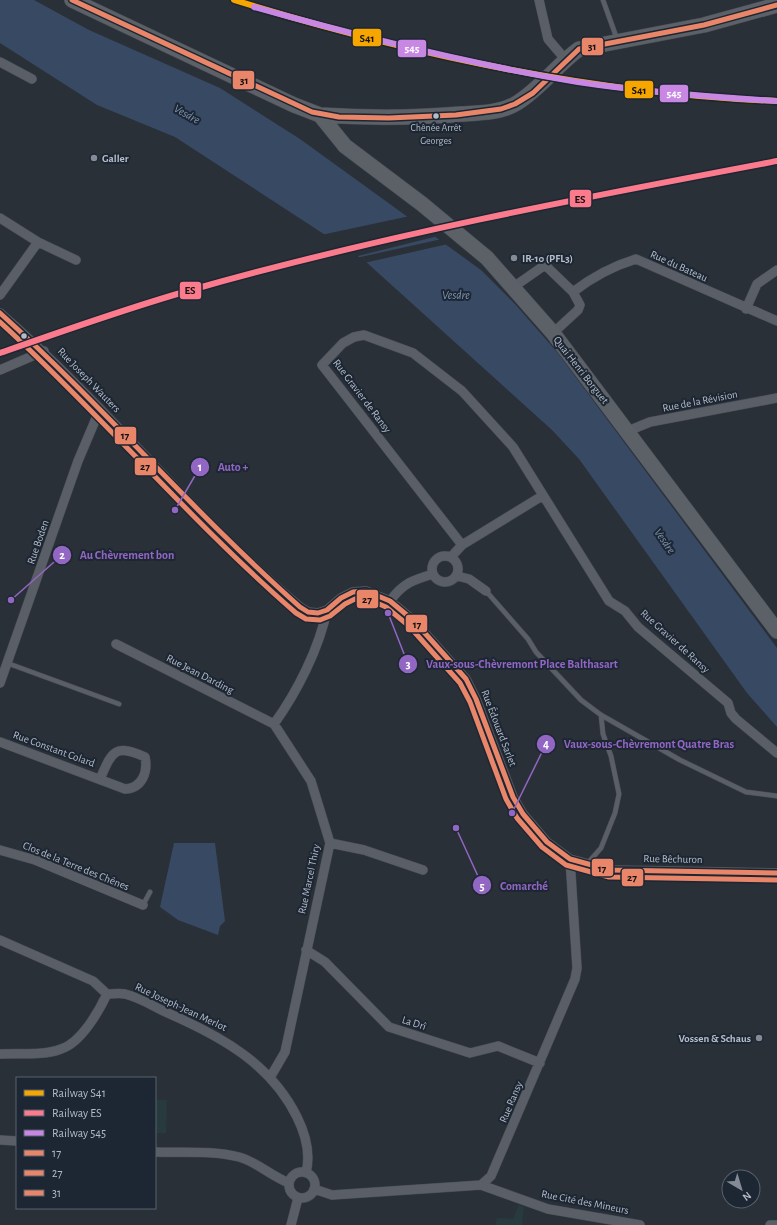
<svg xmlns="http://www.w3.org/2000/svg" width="777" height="1225" font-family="'Alegreya Sans',sans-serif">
  <rect width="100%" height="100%" fill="#2a3038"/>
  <path fill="#273a3e" d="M155 1100H167L166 1133H155Z
    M519 1205 524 1207 522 1225H495L497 1218 513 1219Z"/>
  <path fill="#384963" d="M0 0H34L89 30 220 88 300 139 481 270 515 304 557 352 777 648V727L747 693 579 459 552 430 365 261 175 137 97 105 0 43Z
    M174 843H215L225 921 220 926 218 935 178 920 160 907Z"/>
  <path fill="#2a3038" d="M410 216 438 236 354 257 321 235Z
    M442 239 448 244 364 263 356 258Z"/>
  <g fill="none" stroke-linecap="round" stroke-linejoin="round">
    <g stroke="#484c53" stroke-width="5.5">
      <path id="lane" d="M603 0 617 39
        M486 591 528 639 536 652 581 700 601 715 680 760 746 792 777 796
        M7 663 119 704
        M587 864 601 848 615 813 619 794 611 756 603 734 601 715
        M143 905 150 892"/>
    </g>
    <g stroke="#484c53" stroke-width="10">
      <path id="street" d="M539 0 548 39 565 59
        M0 62 32 79
        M0 218 38 242 76 260
        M512 288 545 265 573 292
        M0 295 38 242
        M746 309 757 284 777 270
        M0 313C106 405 193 517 300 607L308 612 318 613 327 610 341 598 353 592 366 591 390 601 414 621 466 679 476 699 513 797 523 814 547 842 570 859 610 870 777 873
        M553 333 578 310 580 305 573 292C591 278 613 266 636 259L777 321
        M0 370 44 351
        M628 431 650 422 777 398
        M462 545 322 365 343 343 354 337 364 335 413 353 462 391 513 447 609 601 625 611 638 627 728 703 731 713 736 719 777 753
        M432 569a13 13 0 1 1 26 0a13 13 0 1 1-26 0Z
        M451 557 462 545 542 496
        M457 576 469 579 486 591
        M390 601C403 583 413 580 433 574
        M116 644 274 724
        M0 683 78 461 100 409
        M0 742 125 789C143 788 148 771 145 757 114 743 112 752 100 779
        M330 843 364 850 423 870
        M0 850 35 860 143 905
        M0 940 93 981 107 994C113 994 120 993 125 994 141 998 156 1008 170 1014 222 1037 271 1064 297 1117 306 1135 311 1153 306 1173
        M306 950 325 962 389 1027 470 1053 498 1046 540 1063
        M0 1054C19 1053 43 1056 61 1049 81 1043 99 1011 107 994
        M271 1076 285 1052 330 843 311 781 274 724C297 692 319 649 327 610
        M0 1140 17 1141
        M155 1152C182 1153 213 1150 239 1157 257 1162 271 1176 289 1183
        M289 1185a13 13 0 1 1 26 0a13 13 0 1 1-26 0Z
        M481 1185 548 1209 640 1225
        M314 1189 332 1195 481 1185 491 1176 575 979 577 968 570 859
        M291 1225 298 1198
        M770 1225H777"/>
    </g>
    <g stroke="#484c55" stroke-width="16">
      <path id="primary" d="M72 0 294 105 320 115 345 146 422 204 487 258 553 333 777 631
        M320 115C367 118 414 118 461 114 479 113 501 113 517 103 541 88 557 65 579 49L704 25 777 5"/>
    </g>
    <use href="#lane" stroke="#5a5e66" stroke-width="4.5"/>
    <use href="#street" stroke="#5a5e66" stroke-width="9"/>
    <use href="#primary" stroke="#5c6168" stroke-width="15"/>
    <g stroke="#1d2633" stroke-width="8">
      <path id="bus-1" d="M0 313C104 407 195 514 300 607L308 612 318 613 327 610 341 598 353 592 366 591 390 601 414 621 466 679 476 699 513 797 523 814 547 842 570 859 610 870 777 873"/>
    </g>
    <g stroke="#1d2633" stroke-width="8">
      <path id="bus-2" d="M0 322C102 415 191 522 296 613L306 619 320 620 330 616 345 604 355 599 365 598 386 607 409 626 460 683 470 702 506 799 517 818 542 847 566 865 609 877 777 880"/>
    </g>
    <g stroke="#1d2633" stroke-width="8">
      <path id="bus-3" d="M72 0 312 112 339 117 389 118 456 115 501 109 515 104 533 93 579 49 704 25 777 5"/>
    </g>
    <use href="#bus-1" stroke="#e98669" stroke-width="5"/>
    <use href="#bus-2" stroke="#e98669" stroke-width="5"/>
    <use href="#bus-3" stroke="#e98669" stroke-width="5"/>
    <g stroke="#1d2633" stroke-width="9">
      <path id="rail-1" d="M234 0C408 54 595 94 777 101"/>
    </g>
    <g stroke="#1d2633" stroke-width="9">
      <path id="rail-2" d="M0 353C63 331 127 308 191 290 384 235 581 198 777 161"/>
    </g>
    <g stroke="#1d2633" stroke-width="9">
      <path id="rail-3" d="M254 7C361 37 468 64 578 82 644 92 710 97 777 101"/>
    </g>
    <use href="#rail-1" stroke="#f7a600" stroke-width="6"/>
    <use href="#rail-2" stroke="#fb7b8d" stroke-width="6"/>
    <use href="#rail-3" stroke="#c787e3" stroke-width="6"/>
  </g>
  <g fill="#b4bcc9" stroke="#1d2633" stroke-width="1.5">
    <circle cx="436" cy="116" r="3.5"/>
    <circle cx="24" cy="336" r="3.5"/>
  </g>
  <g fill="#848b96" stroke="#1d2633" stroke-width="1.5">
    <circle cx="94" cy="158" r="4"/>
    <circle cx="514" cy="258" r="4"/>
    <circle cx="759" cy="1038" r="4"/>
  </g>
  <g text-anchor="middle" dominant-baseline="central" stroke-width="4" stroke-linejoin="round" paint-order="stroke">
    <g font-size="10" fill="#b4bcc9" stroke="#1d2633">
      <text x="436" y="128">Chênée Arrêt<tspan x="436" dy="13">Georges</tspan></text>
    </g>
    <g font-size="11" font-weight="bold" fill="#b4bcc9" stroke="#1d2633" text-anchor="start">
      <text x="102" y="158">Galler</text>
      <text x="522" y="258">IR-10 (PFL3)</text>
      <text x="751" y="1038" text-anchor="end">Vossen &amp; Schaus</text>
    </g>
    <g font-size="11" fill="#b4bcc9" stroke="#1d2633">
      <text transform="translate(679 266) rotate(24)">Rue du Bateau</text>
      <text transform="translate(581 370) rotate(52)">Quai Henri Borguet</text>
      <text transform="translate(89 380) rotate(46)">Rue Joseph Wauters</text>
      <text transform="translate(362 396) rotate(53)">Rue Gravier de Ransy</text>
      <text transform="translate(700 401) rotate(-11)">Rue de la Révision</text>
      <text transform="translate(38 542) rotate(-71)">Rue Boden</text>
      <text transform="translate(675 641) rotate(42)">Rue Gravier de Ransy</text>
      <text transform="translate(200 674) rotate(27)">Rue Jean Darding</text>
      <text transform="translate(499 728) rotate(69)">Rue Édouard Sarlet</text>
      <text transform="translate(54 749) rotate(20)">Rue Constant Colard</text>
      <text transform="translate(673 859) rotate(1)">Rue Bêchuron</text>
      <text transform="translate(76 866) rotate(22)">Clos de la Terre des Chênes</text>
      <text transform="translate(309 879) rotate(-78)">Rue Marcel Thiry</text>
      <text transform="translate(181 1007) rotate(25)">Rue Joseph-Jean Merlot</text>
      <text transform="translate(414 1023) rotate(17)">La Drî</text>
      <text transform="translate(511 1102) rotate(-67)">Rue Ransy</text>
      <text transform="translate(585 1202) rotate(11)">Rue Cité des Mineurs</text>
    </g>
    <g font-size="12" font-style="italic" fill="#7c92b1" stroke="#1d2633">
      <text transform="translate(187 114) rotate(29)">Vesdre</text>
      <text x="456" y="295">Vesdre</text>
      <text transform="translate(665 541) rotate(55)">Vesdre</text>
    </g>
  </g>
  <path fill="none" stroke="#9266c3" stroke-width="1.5" d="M175 510L200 467M11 600L62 555M388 613L408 664M512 813L546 744M456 828L482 885"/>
  <g fill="#9266c3" stroke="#1d2633" stroke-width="1.5">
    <circle cx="175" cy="510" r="4"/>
    <circle cx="11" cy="600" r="4"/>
    <circle cx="388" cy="613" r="4"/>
    <circle cx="512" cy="813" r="4"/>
    <circle cx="456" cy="828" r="4"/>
    <circle cx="200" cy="467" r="10"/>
    <circle cx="62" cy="555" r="10"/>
    <circle cx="408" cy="664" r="10"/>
    <circle cx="546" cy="744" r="10"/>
    <circle cx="482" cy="885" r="10"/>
  </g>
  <g font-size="12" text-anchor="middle" font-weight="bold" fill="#fff">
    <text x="200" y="471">1</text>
    <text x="62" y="559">2</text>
    <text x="408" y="668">3</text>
    <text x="546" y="748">4</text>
    <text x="482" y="890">5</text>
  </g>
  <g font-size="12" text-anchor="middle" font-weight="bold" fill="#9266c3" stroke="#1d2633" stroke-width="4" stroke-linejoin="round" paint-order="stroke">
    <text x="233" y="471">Auto +</text>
    <text x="127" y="559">Au Chèvrement bon</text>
    <text x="522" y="668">Vaux-sous-Chèvremont Place Balthasart</text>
    <text x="649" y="748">Vaux-sous-Chèvremont Quatre Bras</text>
    <text x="524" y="890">Comarché</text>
  </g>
  <g stroke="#1d2633" stroke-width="1.5">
    <rect x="352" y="28" width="30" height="19" rx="4" fill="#f7a600"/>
    <rect x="581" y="37" width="23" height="19" rx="4" fill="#e98669"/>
    <rect x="397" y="39" width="30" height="19" rx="4" fill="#c787e3"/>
    <rect x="232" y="70" width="23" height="20" rx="4" fill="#e98669"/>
    <rect x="624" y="80" width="30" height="19" rx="4" fill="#f7a600"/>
    <rect x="659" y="84" width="30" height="19" rx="4" fill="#c787e3"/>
    <rect x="569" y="189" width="23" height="19" rx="4" fill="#fb7b8d"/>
    <rect x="179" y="281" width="23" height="19" rx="4" fill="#fb7b8d"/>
    <rect x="114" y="426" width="23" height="19" rx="4" fill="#e98669"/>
    <rect x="134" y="457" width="23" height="19" rx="4" fill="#e98669"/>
    <rect x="356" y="589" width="23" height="20" rx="4" fill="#e98669"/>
    <rect x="405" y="614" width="23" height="19" rx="4" fill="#e98669"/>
    <rect x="591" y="858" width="23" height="19" rx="4" fill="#e98669"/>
    <rect x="621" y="868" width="23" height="19" rx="4" fill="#e98669"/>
  </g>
  <g font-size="11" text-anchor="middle" font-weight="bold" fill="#fff">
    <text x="412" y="52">545</text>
    <text x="674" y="97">545</text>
  </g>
  <g font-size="11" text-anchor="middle" font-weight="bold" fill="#111">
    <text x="367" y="42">S41</text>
    <text x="592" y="50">31</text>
    <text x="244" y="84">31</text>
    <text x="639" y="94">S41</text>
    <text x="580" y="203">ES</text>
    <text x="190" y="294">ES</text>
    <text x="125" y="439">17</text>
    <text x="145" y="470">27</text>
    <text x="367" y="603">27</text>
    <text x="417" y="628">17</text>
    <text x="602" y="872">17</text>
    <text x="632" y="881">27</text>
  </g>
  <rect x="16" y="1077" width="140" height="132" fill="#1d2633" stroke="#59626f"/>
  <rect x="24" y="1090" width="20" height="6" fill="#f7a600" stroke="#59626f"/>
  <text x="52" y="1097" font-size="12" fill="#b4bcc9">Railway S41</text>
  <rect x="24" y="1110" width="20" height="6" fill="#fb7b8d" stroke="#59626f"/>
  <text x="52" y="1117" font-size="12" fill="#b4bcc9">Railway ES</text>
  <rect x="24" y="1130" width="20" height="6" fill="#c787e3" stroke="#59626f"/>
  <text x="52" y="1137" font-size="12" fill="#b4bcc9">Railway 545</text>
  <rect x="24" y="1150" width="20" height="6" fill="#e98669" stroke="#59626f"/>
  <text x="52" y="1157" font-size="12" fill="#b4bcc9">17</text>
  <rect x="24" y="1170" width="20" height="6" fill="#e98669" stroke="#59626f"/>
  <text x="52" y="1177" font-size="12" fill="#b4bcc9">27</text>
  <rect x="24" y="1190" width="20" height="6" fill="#e98669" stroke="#59626f"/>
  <text x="52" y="1197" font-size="12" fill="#b4bcc9">31</text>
  <g transform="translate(741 1189) rotate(142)"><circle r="19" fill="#1d2633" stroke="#59626f"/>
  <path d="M0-3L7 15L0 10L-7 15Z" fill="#848b96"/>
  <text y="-6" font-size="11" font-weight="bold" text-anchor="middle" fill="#b4bcc9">N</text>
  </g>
</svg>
